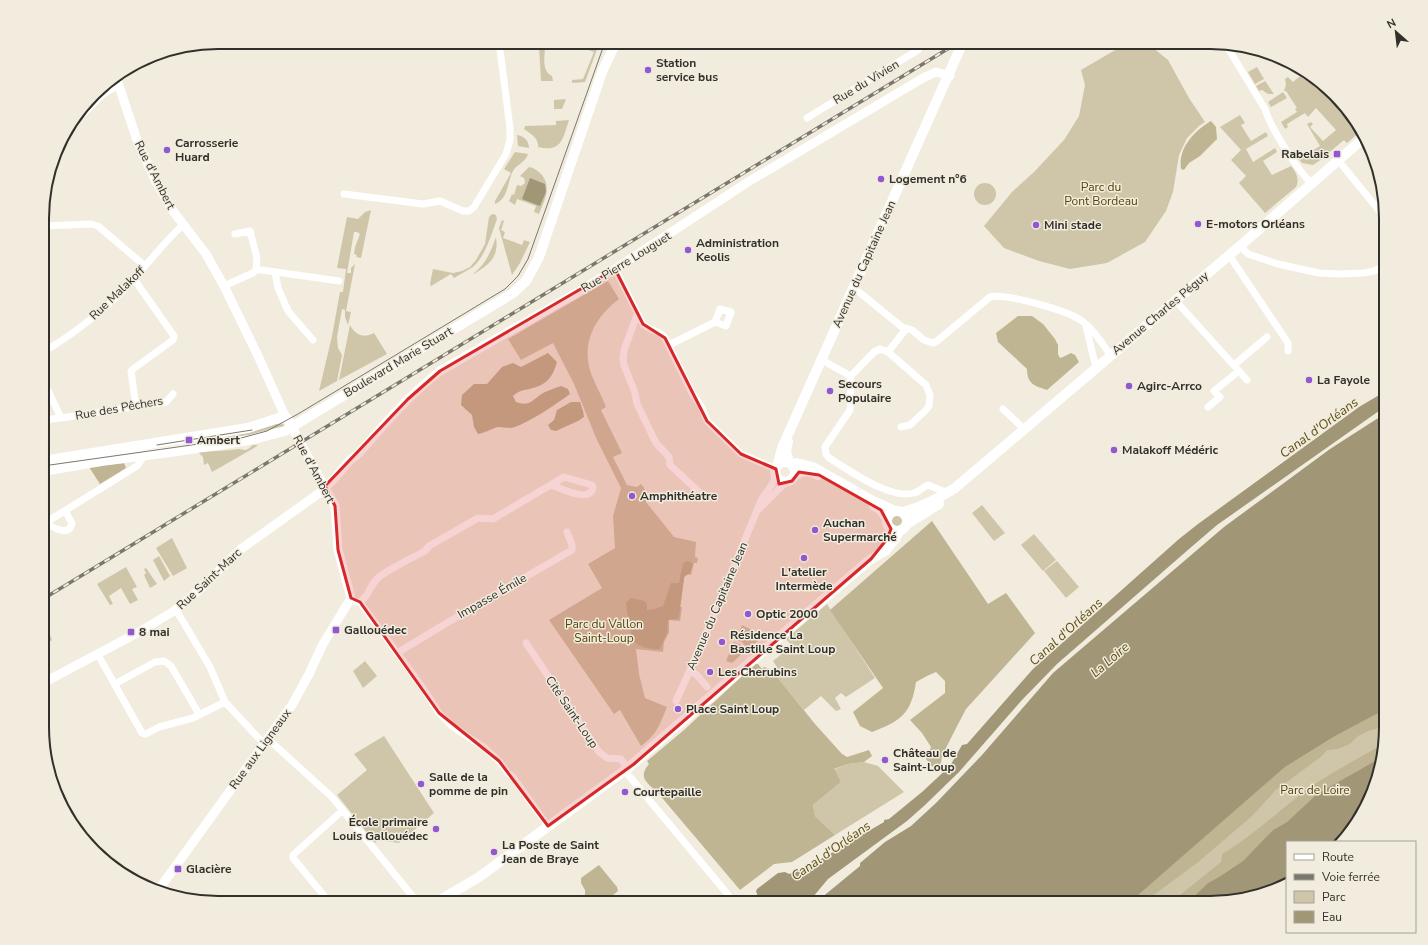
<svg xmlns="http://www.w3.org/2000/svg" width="1428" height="945" font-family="'Nunito Sans',sans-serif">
  <rect width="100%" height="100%" fill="#f1ecdd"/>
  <path fill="#cfc6a9" d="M562 42H570L569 47C565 50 557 51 552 47V45Z
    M576 42H593L599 44 585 82 572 83V80L583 79 594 52 580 47Z
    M1129 42H1146L1168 60 1189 98 1205 122 1199 126 1187 138 1179 155 1173 192 1166 211 1145 242 1107 263 1070 269 1039 261 1004 248 984 226 1012 192 1034 172 1064 140 1079 116 1085 85 1081 70Z
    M539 46H545C545 57 541 71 552 76L553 81H541Z
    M1257 67 1264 79 1255 84 1248 72Z
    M1306 71 1362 130 1347 143 1344 140 1319 161 1313 165 1302 163 1299 159 1320 146 1307 124 1311 122 1313 124 1310 127 1323 141 1336 130 1316 108 1308 117 1305 113 1287 124 1288 127 1285 129 1281 122 1297 112 1295 109 1297 108 1286 91H1284L1286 85 1285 79 1288 77 1293 82Z
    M1265 81 1274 94H1268L1262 90 1259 91 1256 86Z
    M1283 92 1287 98 1271 107 1268 102Z
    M566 99 562 109H554V100Z
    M1240 115 1245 123 1241 125 1251 141 1266 132 1268 136 1246 149 1253 162 1275 148 1277 152 1263 161 1272 175 1291 166C1296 172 1300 179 1296 187L1265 213 1239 183 1246 176 1231 160 1241 150 1220 127Z
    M569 120C563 138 562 153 538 147 539 138 531 134 524 129L525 126 556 125V121Z
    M517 135C524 136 529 141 529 148L518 146Z
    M515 152 528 154C526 162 517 164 513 171 507 182 509 198 495 204V201L511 173 504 169Z
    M529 167C535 168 538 171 542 175 552 188 544 201 539 214L534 212 536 206 517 199 515 205 509 201 512 194 514 195 517 185 521 186 525 183 524 178 520 176Z
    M974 194a11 11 0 1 1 22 0a11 11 0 1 1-22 0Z
    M371 210 361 258 356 257 357 256 355 254H354L355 247 360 234 357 232H354L347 273H351V268L355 264 346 311 351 312 348 325 345 317V310L342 309 337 337 338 348 342 355 337 381 319 391 332 336 340 292H343L346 269 337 268 347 217 358 219 365 212Z
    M492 214 496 215 497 219C491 235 486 255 473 267 467 271 460 274 454 278L451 274 431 286 430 284 433 269 453 273 462 271 470 267 476 260 485 244 489 217Z
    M502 220 504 221 501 230 505 232 503 238 522 245 524 240 530 242 520 263 512 275 499 228Z
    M496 237C499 257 490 264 474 274V273C486 264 491 251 496 237Z
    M608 281 619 299C594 318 580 345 592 376 596 386 602 396 606 407L601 410 622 453 613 457 627 485 637 487 641 484C646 489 647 495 646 502L674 537 696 542 695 557 698 558 697 563H694L691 575 685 574 680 607H682L680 621 669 620V633L664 642 663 652 636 649 639 674 645 698 667 707C659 726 658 733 641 746L620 710 614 714 549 620 602 588 588 564 615 548 613 516 621 488 597 440 574 384 553 343 521 360 508 339Z
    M350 325C356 336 364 338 374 333L387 354 339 380Z
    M272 424H283L285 427 228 441 227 433Z
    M253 445H258L254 448 212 472 208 463 204 465 203 457 198 452C212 451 225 451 239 449 242 449 245 451 248 449 250 448 251 446 253 445Z
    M982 505 1005 533 994 541 972 513Z
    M891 520a6 6 0 1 1 12 0a6 6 0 1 1-12 0Z
    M1034 534 1056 560 1043 571 1021 545Z
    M172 538 187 568 173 576 156 548Z
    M159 556 170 576 164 581 153 560Z
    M1057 561 1079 587 1066 598 1044 571Z
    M126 567 137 587 132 589 138 600 130 604 121 588 109 596 113 604 110 605 97 584Z
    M146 568 157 584 150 588 144 575 146 573 144 569Z
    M827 604 875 678 846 697 841 693 835 698 841 709 836 711 821 696 804 710 778 678 773 670 777 667 773 661 792 646 786 639Z
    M43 618 52 640 43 647Z
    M742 625 752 630 760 639 748 649 742 642 736 640Z
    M734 642 741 645 745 651 732 663 726 661Z
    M365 661 377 676 363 688 353 671Z
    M1386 684V738L1377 783 1356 825 1338 842H1287V883L1221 903H1105L1265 758Z
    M384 736 434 813 399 843 378 840 375 843 337 795 367 770 354 754Z
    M864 762 878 766 904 792 835 835 815 816 813 805 841 782 833 770 848 764Z"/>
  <path fill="#bfb593" d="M1211 121 1216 127 1217 139 1200 156 1189 163 1184 170 1181 169C1178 148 1194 131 1211 121Z
    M1018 316H1032L1043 324 1055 339 1058 345V354L1060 358 1063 357 1071 353 1075 355 1079 362 1047 390C1035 386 1027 384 1027 369L998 342 996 333Z
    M548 353 557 362C553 376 548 384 533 388 523 391 521 389 513 396L516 402C530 407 532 400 543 393 549 390 555 388 561 386L568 389 570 394C558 403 524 426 511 428 507 428 502 427 498 427 491 429 485 433 478 434L474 427 472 415 461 405 462 395 474 384H487L502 367 513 363 521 367Z
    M571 402H580L583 411 584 417 578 421 556 431 551 430 548 425 554 420 557 410Z
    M124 463 126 468 100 484 89 467Z
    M932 521 988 604 1006 593 1035 633 966 709 953 734 942 756 941 763 935 770 926 759 931 747 922 733 910 720 945 693V681L936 672 927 676 916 682C911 715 900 721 872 732L860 726 853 712 883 688 830 610Z
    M687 561 693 563 690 573 684 577 679 617 677 619 668 620 667 633 660 649C647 649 641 648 631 639V622L627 613 626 602 631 598 645 601 647 604V610L655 609 663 606 671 583H679L683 563Z
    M755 664H758L762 669 764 667 773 670 778 678 815 724 842 754 847 757 869 750 872 756 864 762 848 764 834 769 841 782 813 805 815 816 835 835 792 862 774 864 740 890 658 793C648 783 637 778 649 764L647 761 684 730Z
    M1386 709V726L1368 731 1358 736 1350 744 1338 749 1327 750 1322 756 1276 790 1251 817 1197 863 1143 903H1129L1285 767 1335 736Z
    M1385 743 1382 757 1317 794 1287 822 1273 830 1243 861 1219 877 1208 883 1187 903H1170L1221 862 1222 854C1253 836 1279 810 1308 789 1332 772 1359 758 1385 743Z
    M599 865 617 887 618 891 603 903H573L585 895V890L581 883V878Z"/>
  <path fill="#a19777" d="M530 178 545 184 546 192 540 206 522 199Z
    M1386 391V406L1217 525 1189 549 1057 664 1022 700 959 772 925 805 907 821 828 879 808 903H760L756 891 757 889 778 873 785 872 789 874 804 869 884 822V820L889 819 922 792 950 766 962 745 967 744 1033 669 1179 539 1198 524 1359 407Z
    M1386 413V709L1335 736 1285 767 1129 903H815L860 866V863L885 842 911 826 936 803 982 755 1053 673 1224 527 1330 449Z
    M1382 757 1377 783 1356 825 1338 842H1287V883L1221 903H1187L1208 883 1219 877 1243 861 1273 830 1287 822 1317 794Z"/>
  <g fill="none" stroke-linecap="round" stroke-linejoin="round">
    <path stroke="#fff" stroke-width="7" d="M1226 45 1265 109C1271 129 1297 169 1311 183
      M807 118 918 50 921 42
      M74 123 102 95 118 85
      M1338 160 1386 219
      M344 194 423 204 440 201 463 211H469L474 207 506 154 510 140V128L499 42
      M43 226 91 224 98 226 145 266
      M235 234 250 231 257 258 256 270
      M1240 246 1248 254 1278 264 1319 273 1339 274 1364 273 1374 271 1386 265
      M1229 255 1288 343V351
      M615 269 643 324C649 331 660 330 665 338L692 393 701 406 707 421 741 454 776 469
      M275 272 278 288 288 311 313 340
      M134 279 174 336 173 340 133 369 131 371 136 406
      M224 286 253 273 256 270H262L339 281
      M852 290 859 292 902 327 912 330 924 340 933 343 937 341 990 297C1006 293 1064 310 1079 319 1092 327 1102 343 1111 356
      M1175 300 1247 380
      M637 315 624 350 623 359 624 365 635 393 637 404 656 443 669 457 670 465 698 491
      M1086 326 1096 368
      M669 345 715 322 726 326 731 312 720 309 715 322
      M43 352C73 335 111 305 134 279 150 261 165 241 183 225
      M888 352 906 329
      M822 360 847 374 850 377 851 382 850 410 825 447 826 454 829 458C849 470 890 500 914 493 920 492 922 487 928 485L943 491 949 492
      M1234 365 1267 337
      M850 377 874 352 880 349 888 352 926 385 930 395 929 406 926 410 910 425 901 427
      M43 380 61 418 166 402 173 394
      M1208 407 1220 397 1214 391 1239 371
      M1003 409 1024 429
      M43 420 61 418
      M758 510 785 483
      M43 522 45 523 137 466 142 459 141 452
      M45 523C53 527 69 538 72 523L65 511
      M356 602H360L423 688 439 713 452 726 485 748 499 761 508 773 513 777 548 826
      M360 602C369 596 370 585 378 578 388 569 412 558 425 551L429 546 478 518 493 519 564 477 592 485 593 487C591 504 560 488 551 485
      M174 611 178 613 210 667 225 702 264 744
      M526 643 599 752 607 758 621 759 628 769
      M97 653 142 733 146 734 159 727 193 718 225 702
      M397 653 475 606 572 550V545L567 532
      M690 672 696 674 707 687
      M115 684 155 662 164 661 171 666 199 714
      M676 701C706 636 733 569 760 503 764 493 772 487 776 477
      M268 739 332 797 418 903
      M625 771 725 891 734 903
      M330 903 293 858V855L343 810"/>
    <path stroke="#fff" stroke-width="9" d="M116 77 138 143 156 182 173 211 206 254 224 286 259 358 285 416
      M43 683 139 632 174 611 197 592 241 549 318 494 334 479 350 460 357 455C384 425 408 396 440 371L578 292 615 269 748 182 923 78 936 72 950 76
      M157 892 292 705 309 674 323 644 351 598 338 550 335 506 294 431 293 426"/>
    <path stroke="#fff" stroke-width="10" d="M788 442 786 451 789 462
      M43 461 248 428 285 416 293 426
      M775 472a10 10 0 1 1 20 0a10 10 0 1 1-20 0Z
      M778 464 782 448 963 42
      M793 465 796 463 813 467 871 500 895 511
      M43 471 101 461 177 451 249 440 285 431 513 293 526 281 539 257 602 72 616 42
      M796 475C803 469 810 471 818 475
      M874 506 881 510 887 519
      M887 521a10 10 0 1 1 20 0a10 10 0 1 1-20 0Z
      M903 512C922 507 938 499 955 488L1240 246 1365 137
      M907 524 939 504
      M435 903 479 877 628 768 806 614 871 559 885 551 895 539 899 531"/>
    <path stroke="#7a776e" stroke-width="1" d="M157 445 252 430
      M43 466 241 438 267 431 298 414 505 289 518 276 528 259 605 42"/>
    <g stroke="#7a776e" stroke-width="3.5">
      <path id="rail" d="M43 599 959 42"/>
    </g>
    <use href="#rail" stroke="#f1ecdd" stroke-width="2" stroke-dasharray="6" stroke-linecap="butt"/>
  </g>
  <path fill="#d62828" fill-opacity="0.2" stroke="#d62828" stroke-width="3" stroke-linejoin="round" d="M615 269 643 324 665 338 707 421 741 454 776 469 779 484 792 481 799 472 819 475 881 510 891 529 887 539 871 559 634 764 548 826 499 761 439 713 360 602 351 598 338 550 335 506 325 486 408 399 440 371Z"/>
  <g fill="#9158cf" stroke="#f1ecdd" stroke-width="1.5">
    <circle cx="648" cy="70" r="4"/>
    <circle cx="167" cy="150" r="4"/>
    <rect x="1333" y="150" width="8" height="8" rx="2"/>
    <circle cx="881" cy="179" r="4"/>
    <circle cx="1198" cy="224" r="4"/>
    <circle cx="1036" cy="225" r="4"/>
    <circle cx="688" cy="250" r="4"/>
    <circle cx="1309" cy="380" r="4"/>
    <circle cx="1129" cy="386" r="4"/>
    <circle cx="830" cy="391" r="4"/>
    <rect x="185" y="436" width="8" height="8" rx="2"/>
    <circle cx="1114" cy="450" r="4"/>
    <circle cx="632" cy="496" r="4"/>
    <circle cx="815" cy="530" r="4"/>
    <circle cx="804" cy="558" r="4"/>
    <circle cx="748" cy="614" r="4"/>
    <rect x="332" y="626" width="8" height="8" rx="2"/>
    <rect x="127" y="628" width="8" height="8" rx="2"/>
    <circle cx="722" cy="642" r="4"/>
    <circle cx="710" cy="672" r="4"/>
    <circle cx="678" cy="709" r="4"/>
    <circle cx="885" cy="760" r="4"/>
    <circle cx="421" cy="784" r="4"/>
    <circle cx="625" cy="792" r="4"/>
    <circle cx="436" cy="829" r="4"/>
    <circle cx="494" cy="852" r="4"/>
    <rect x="174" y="865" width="8" height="8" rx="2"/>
  </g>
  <g text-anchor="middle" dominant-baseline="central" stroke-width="3" stroke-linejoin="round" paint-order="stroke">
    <g font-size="12" font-weight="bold" fill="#32302b" stroke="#f1ecdd" text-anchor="start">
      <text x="656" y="63">Station<tspan x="656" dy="14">service bus</tspan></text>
      <text x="175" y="143">Carrosserie<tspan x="175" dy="14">Huard</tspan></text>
      <text x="1329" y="154" text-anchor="end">Rabelais</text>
      <text x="889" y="179">Logement n°6</text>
      <text x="1206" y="224">E-motors Orléans</text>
      <text x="1044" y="225">Mini stade</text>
      <text x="696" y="243">Administration<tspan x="696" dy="14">Keolis</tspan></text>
      <text x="1317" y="380">La Fayole</text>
      <text x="838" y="384">Secours<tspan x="838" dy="14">Populaire</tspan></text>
      <text x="1137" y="386">Agirc-Arrco</text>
      <text x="197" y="440">Ambert</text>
      <text x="1122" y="450">Malakoff Médéric</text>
      <text x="640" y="496">Amphithéatre</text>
      <text x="823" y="523">Auchan<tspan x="823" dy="14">Supermarché</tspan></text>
      <text x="804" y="572" text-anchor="middle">L'atelier<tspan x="804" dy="14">Intermède</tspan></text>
      <text x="756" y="614">Optic 2000</text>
      <text x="344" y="630">Gallouédec</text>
      <text x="139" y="632">8 mai</text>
      <text x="730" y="635">Résidence La<tspan x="730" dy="14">Bastille Saint Loup</tspan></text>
      <text x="718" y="672">Les Cherubins</text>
      <text x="686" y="709">Place Saint Loup</text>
      <text x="893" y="753">Château de<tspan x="893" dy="14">Saint-Loup</tspan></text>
      <text x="429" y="777">Salle de la<tspan x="429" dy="14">pomme de pin</tspan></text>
      <text x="633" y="792">Courtepaille</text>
      <text x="428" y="822" text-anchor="end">École primaire<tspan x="428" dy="14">Louis Gallouédec</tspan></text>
      <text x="502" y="845">La Poste de Saint<tspan x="502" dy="14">Jean de Braye</tspan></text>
      <text x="186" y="869">Glacière</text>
    </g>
    <g font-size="12" fill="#32302b" stroke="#f1ecdd">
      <text transform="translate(866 82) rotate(-31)">Rue du Vivien</text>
      <text transform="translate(155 175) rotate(63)">Rue d'Ambert</text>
      <text transform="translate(626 262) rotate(-32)">Rue Pierre Louguet</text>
      <text transform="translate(864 264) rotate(-66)">Avenue du Capitaine Jean</text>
      <text transform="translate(117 293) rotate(-44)">Rue Malakoff</text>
      <text transform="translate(1160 313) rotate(-40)">Avenue Charles Péguy</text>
      <text transform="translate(398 362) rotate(-31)">Boulevard Marie Stuart</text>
      <text transform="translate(119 408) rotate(-10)">Rue des Pêchers</text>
      <text transform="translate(314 469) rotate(62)">Rue d'Ambert</text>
      <text transform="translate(209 579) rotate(-43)">Rue Saint-Marc</text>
      <text transform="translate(492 596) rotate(-30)">Impasse Émile</text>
      <text transform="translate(717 606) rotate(-67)">Avenue du Capitaine Jean</text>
      <text transform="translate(572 712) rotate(56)">Cité Saint-Loup</text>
      <text transform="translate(260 749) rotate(-54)">Rue aux Ligneaux</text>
    </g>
    <g font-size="12" fill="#524304" stroke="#f1ecdd">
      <text x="1101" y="187">Parc du<tspan x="1101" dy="14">Pont Bordeau</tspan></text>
      <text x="604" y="624">Parc du Vallon<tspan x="604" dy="14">Saint-Loup</tspan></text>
      <text x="1315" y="790">Parc de Loire</text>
    </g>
    <g font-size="13" font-style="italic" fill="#5e4e14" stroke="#f1ecdd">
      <text transform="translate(1319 428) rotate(-36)">Canal d'Orléans</text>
      <text transform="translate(1066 632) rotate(-42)">Canal d'Orléans</text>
      <text transform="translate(1110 660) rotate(-41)">La Loire</text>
      <text transform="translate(831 851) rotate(-35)">Canal d'Orléans</text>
    </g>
  </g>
  <path d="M0 0H1428V945H0ZM218 49H1210A169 169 0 0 1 1379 218V727A169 169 0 0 1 1210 896H218A169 169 0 0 1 49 727V218A169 169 0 0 1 218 49Z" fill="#f1ecdd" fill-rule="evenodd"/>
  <path fill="none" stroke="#32302b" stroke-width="2" d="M218 49H1210A169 169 0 0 1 1379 218V727A169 169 0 0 1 1210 896H218A169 169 0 0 1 49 727V218A169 169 0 0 1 218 49Z"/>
  <rect x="1286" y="841" width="130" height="92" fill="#f1ecdd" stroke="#a5a196"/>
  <rect x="1294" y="854" width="20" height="6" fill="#ffffff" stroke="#a5a196"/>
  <text x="1322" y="861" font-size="12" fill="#32302b">Route</text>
  <rect x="1294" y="874" width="20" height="6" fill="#7a776e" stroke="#a5a196"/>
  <text x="1322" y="881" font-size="12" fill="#32302b">Voie ferrée</text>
  <rect x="1294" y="891" width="20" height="12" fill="#cfc6a9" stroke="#a5a196"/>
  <text x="1322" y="901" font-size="12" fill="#32302b">Parc</text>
  <rect x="1294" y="911" width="20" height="12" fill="#a19777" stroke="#a5a196"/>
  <text x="1322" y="921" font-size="12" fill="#32302b">Eau</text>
  <g transform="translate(1396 32) rotate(332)" stroke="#f1ecdd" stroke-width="3" paint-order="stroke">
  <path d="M0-3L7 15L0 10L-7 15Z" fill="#32302b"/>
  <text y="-6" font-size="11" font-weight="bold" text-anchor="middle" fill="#32302b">N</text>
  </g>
</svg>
